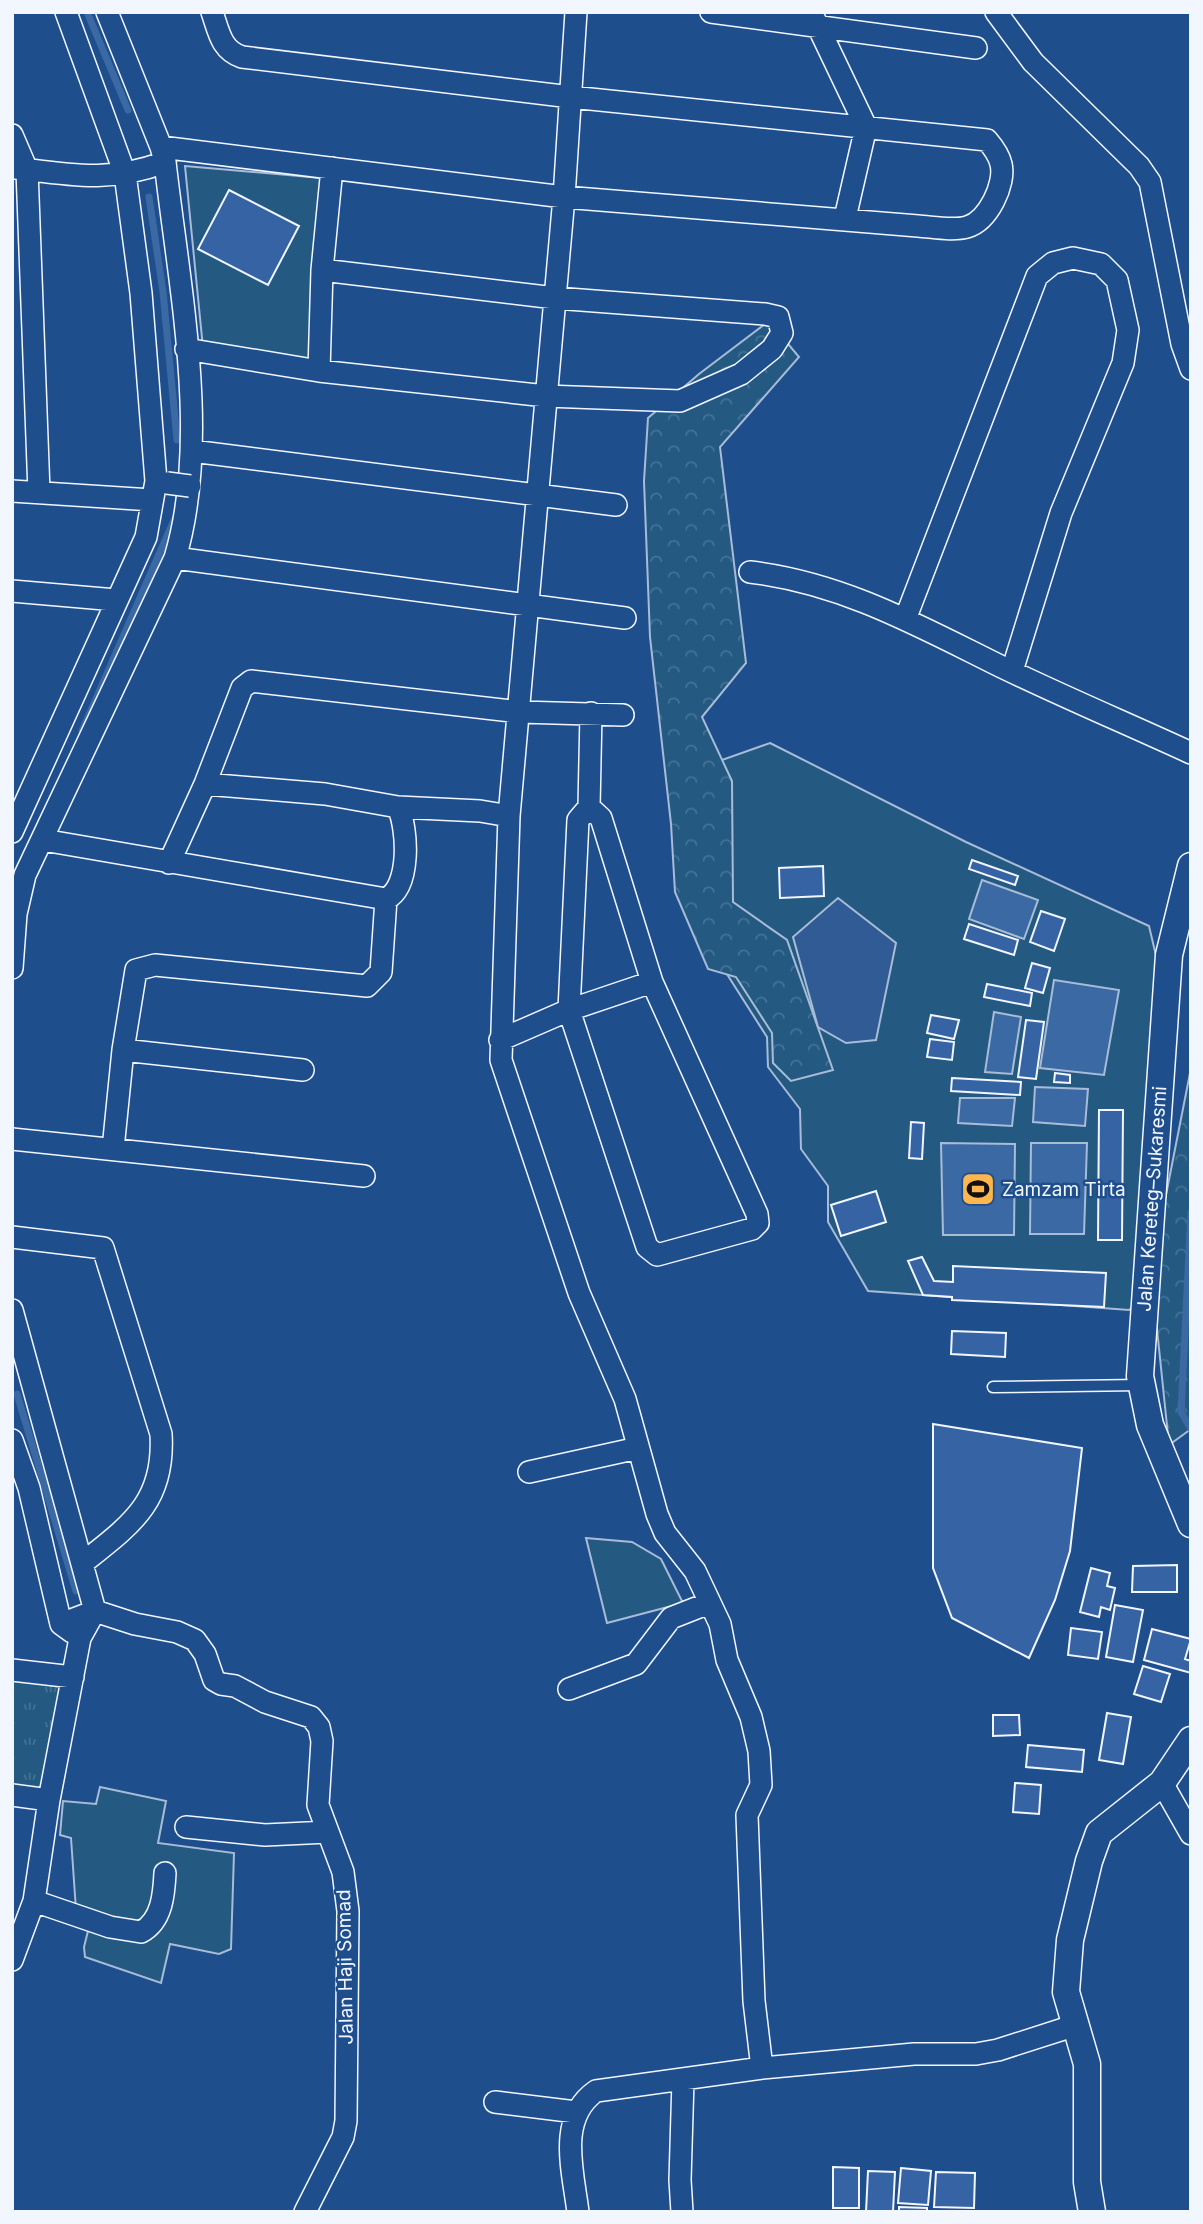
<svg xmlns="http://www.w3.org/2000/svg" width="1203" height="2224" font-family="Inter,sans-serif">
  <defs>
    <pattern id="forest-crowns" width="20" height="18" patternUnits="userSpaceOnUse" patternTransform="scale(1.75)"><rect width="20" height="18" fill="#245a82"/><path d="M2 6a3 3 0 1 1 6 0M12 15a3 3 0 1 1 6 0" fill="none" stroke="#447295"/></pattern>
    <pattern id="park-tufts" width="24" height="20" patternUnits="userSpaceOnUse" patternTransform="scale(1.75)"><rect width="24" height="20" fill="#245a82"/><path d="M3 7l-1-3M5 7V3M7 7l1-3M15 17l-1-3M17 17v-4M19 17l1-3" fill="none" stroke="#447295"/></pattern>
  </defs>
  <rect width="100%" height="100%" fill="#1f4e8c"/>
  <path fill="#245a82" stroke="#a8bbd7" stroke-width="2" d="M185 166 321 178 311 362 203 348Z
    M770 743 966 842 1149 926 1166 998 1146 1295 1129 1310 868 1291 828 1222V1186L801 1149 800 1109 768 1067 767 1037 695 924 674 777Z
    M586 1538 632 1542 661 1559 683 1603 607 1623Z
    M100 1787 166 1801 158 1843 234 1853 231 1949 219 1954 170 1944 161 1983 85 1957 84 1947 91 1919 76 1910 71 1838 60 1835 63 1801 96 1804Z"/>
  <path fill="url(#forest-crowns)" stroke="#a8bbd7" stroke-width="2" d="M769 321 799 357 720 447 746 663 702 717 732 781 733 902 787 940 833 1070 791 1081 773 1063 772 1033 736 977 708 969 675 892 671 824 650 637 644 481 648 418 699 374Z
    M1191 1068V1429L1169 1445 1151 1271Z"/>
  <path fill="url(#park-tufts)" stroke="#a8bbd7" stroke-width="2" d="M12 1670 73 1677 49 1800 12 1795Z"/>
  <path fill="#305b95" stroke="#a8bbd7" stroke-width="2" d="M838 898 896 943 876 1040 846 1043 818 1027 793 937Z"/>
  <path fill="#3b69a3" stroke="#a8bbd7" stroke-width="2" d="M982 880 1038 900 1024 939 969 919Z
    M1054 980 1119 990 1104 1075 1040 1068Z
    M994 1012 1021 1017 1012 1074 985 1072Z
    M1035 1087 1088 1089 1085 1126 1033 1122Z
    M960 1098H1015L1012 1126 958 1123Z
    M941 1143 1015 1144 1014 1235H943Z
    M1031 1143H1087L1084 1234H1030Z"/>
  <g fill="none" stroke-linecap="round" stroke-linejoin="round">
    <path stroke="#3b69a3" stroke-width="7" d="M87 12 128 110
      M149 197 163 292 177 440
      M82 731 174 520
      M1191 1212 1181 1412 1191 1429
      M17 1394 76 1591"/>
  </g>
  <path fill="#3563a3" stroke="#f2f6ff" stroke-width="2" d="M229 190 299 226 268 285 198 249Z
    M972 860 1018 876 1015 885 969 869Z
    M823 866 824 896 780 898 779 868Z
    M1041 911 1065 919 1054 951 1030 942Z
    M969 924 1018 940 1014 955 964 939Z
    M1032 963 1050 968 1043 993 1025 988Z
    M987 984 1032 993 1030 1006 984 997Z
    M931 1015 959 1020 954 1039 927 1033Z
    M1026 1020 1044 1022 1036 1079 1018 1077Z
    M930 1039 954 1042 952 1060 927 1057Z
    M1055 1073 1070 1075V1083L1054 1082Z
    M952 1078 1021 1082 1020 1095 951 1091Z
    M1099 1110H1123L1122 1240H1098Z
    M911 1122 924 1123 922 1159 909 1158Z
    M876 1191 886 1222 841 1236 831 1205Z
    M922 1257 934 1281 953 1282V1266L1106 1273 1104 1307 952 1300V1297L923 1295 908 1261Z
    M952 1331 1006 1333 1005 1357 951 1354Z
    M933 1424 1082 1448 1070 1551 1055 1600 1029 1658 952 1618 933 1568Z
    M1177 1565V1592H1132L1133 1566Z
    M1091 1568 1110 1573 1107 1586 1115 1588 1110 1610 1101 1607 1099 1617 1080 1612Z
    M1115 1605 1143 1610 1133 1662 1106 1657Z
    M1071 1628 1102 1632 1098 1659 1068 1655Z
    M1152 1629 1191 1639 1185 1659 1191 1661V1673L1144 1660Z
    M1143 1666 1170 1674 1161 1702 1134 1694Z
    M1107 1713 1131 1717 1123 1764 1099 1760Z
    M993 1715H1019L1020 1735 993 1736Z
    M1028 1745 1084 1750 1082 1772 1026 1767Z
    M1015 1783 1041 1785 1039 1814 1013 1812Z
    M833 2167 859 2168V2208H833Z
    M901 2168 931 2171 928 2205 898 2203Z
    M868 2171 895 2172 893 2212H866Z
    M936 2172 975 2173 974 2208 934 2207Z
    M899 2207 927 2208V2212H899Z"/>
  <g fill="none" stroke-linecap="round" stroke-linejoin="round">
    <g stroke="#f2f6ff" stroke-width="13">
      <path id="service" d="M993 1387 1141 1385"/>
    </g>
    <g stroke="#f2f6ff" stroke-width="24">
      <path id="minor" d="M576 12 564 197 509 816 501 1060 579 1293 625 1399 657 1514 665 1533 695 1571 720 1624 727 1660 751 1717 759 1751 761 1785 747 1815 754 2001 762 2068
        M711 12 976 48
        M996 12 1033 62 1139 166 1150 182 1182 344 1191 369
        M814 18 866 127 845 218
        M12 135 27 170 39 492
        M161 147 564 197 918 226C933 227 953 231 967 227 988 221 1006 184 1001 164 999 155 993 147 987 140L571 97 242 57C221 50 219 32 212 12
        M16 168C72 175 109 183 165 162
        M186 349 319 371 546 396 680 401 741 374 772 349 782 333 778 317 765 314 555 298 322 270
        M319 371 322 270 332 168
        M192 451 616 505
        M12 491 152 500
        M175 558 625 618
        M750 572C843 583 919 626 1002 667 1064 697 1128 724 1191 753
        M12 591 116 600
        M906 617 1037 276 1053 263 1073 258 1101 264 1117 280 1128 330 1123 363 1061 513 1012 671
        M398 807 480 811 509 816
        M589 807 601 818 652 982
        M12 832 146 537 156 481 141 293 125 174 66 12
        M43 840 386 899
        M169 863 205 784 242 688 251 681 520 712 623 715
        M12 968 16 914 25 875 175 558C211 438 179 286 165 162L161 147 107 12
        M500 1040 569 1010 647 1247 657 1255 752 1229 758 1223 757 1214 652 982 569 1010 578 820 589 807 591 713
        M123 1050 303 1070
        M12 1139 364 1176
        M113 1149 123 1050 136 970 155 965 367 986 381 972 386 899C411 887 408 829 398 807L325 794 205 784
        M12 1237 103 1248 161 1434C165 1501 132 1524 84 1562
        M12 1310 95 1611 80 1638 49 1800 34 1901 12 1960
        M12 1440 29 1488 61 1624 72 1632
        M529 1472 638 1448
        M61 1624 95 1611 135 1624 177 1632 195 1640 205 1654 214 1680 221 1684 235 1686 265 1702 311 1717 319 1727 322 1741 318 1805 343 1872 348 1911 346 2121 343 2137 305 2212
        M12 1670 73 1677
        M569 1689 636 1664 671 1618 709 1603
        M1162 1783 1191 1834
        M12 1795 49 1800
        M186 1827 265 1835 328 1832
        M34 1901 110 1927 141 1932C162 1921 164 1894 165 1873
        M495 2102 576 2112
        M578 2212C573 2171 557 2118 596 2091L762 2068 914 2054H976L998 2050 1076 2025
        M682 2212 680 2180 683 2080"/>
    </g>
    <g stroke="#f2f6ff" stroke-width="29">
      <path id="tertiary" d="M1191 866 1169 955 1140 1376 1150 1425 1191 1524
        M1092 2212 1087 2182V2064L1066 1992 1070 1940 1089 1861 1099 1833 1162 1783 1191 1740"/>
    </g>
    <use href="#service" stroke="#1f4e8c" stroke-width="10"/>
    <use href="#minor" stroke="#1f4e8c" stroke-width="21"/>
    <use href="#tertiary" stroke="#1f4e8c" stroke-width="26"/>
    <g stroke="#f2f6ff" stroke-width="24" stroke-linecap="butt">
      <path id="minor-bridge" d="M167 483 190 486"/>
    </g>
    <use href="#minor-bridge" stroke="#1f4e8c" stroke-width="21"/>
  </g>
  <defs>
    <g id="stadium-square" transform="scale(1.75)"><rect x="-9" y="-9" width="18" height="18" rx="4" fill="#ffb74d" stroke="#1f4e8c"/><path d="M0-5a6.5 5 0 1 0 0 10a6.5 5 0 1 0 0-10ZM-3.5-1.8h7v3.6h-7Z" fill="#111"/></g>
  </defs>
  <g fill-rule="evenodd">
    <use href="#stadium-square" x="978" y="1189"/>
  </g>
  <g text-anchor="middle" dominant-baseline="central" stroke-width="5" stroke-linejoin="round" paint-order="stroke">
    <g font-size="19" fill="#f2f6ff" stroke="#1f4e8c" text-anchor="start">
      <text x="1002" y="1189">Zamzam Tirta</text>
    </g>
    <g font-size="19" fill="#f2f6ff" stroke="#1f4e8c">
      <text transform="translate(1152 1199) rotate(-86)">Jalan Kereteg–Sukaresmi</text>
      <text transform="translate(345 1967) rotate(-91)">Jalan Haji Somad</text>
    </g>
  </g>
  <rect width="1203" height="2224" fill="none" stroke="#f2f6ff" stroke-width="28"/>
</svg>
